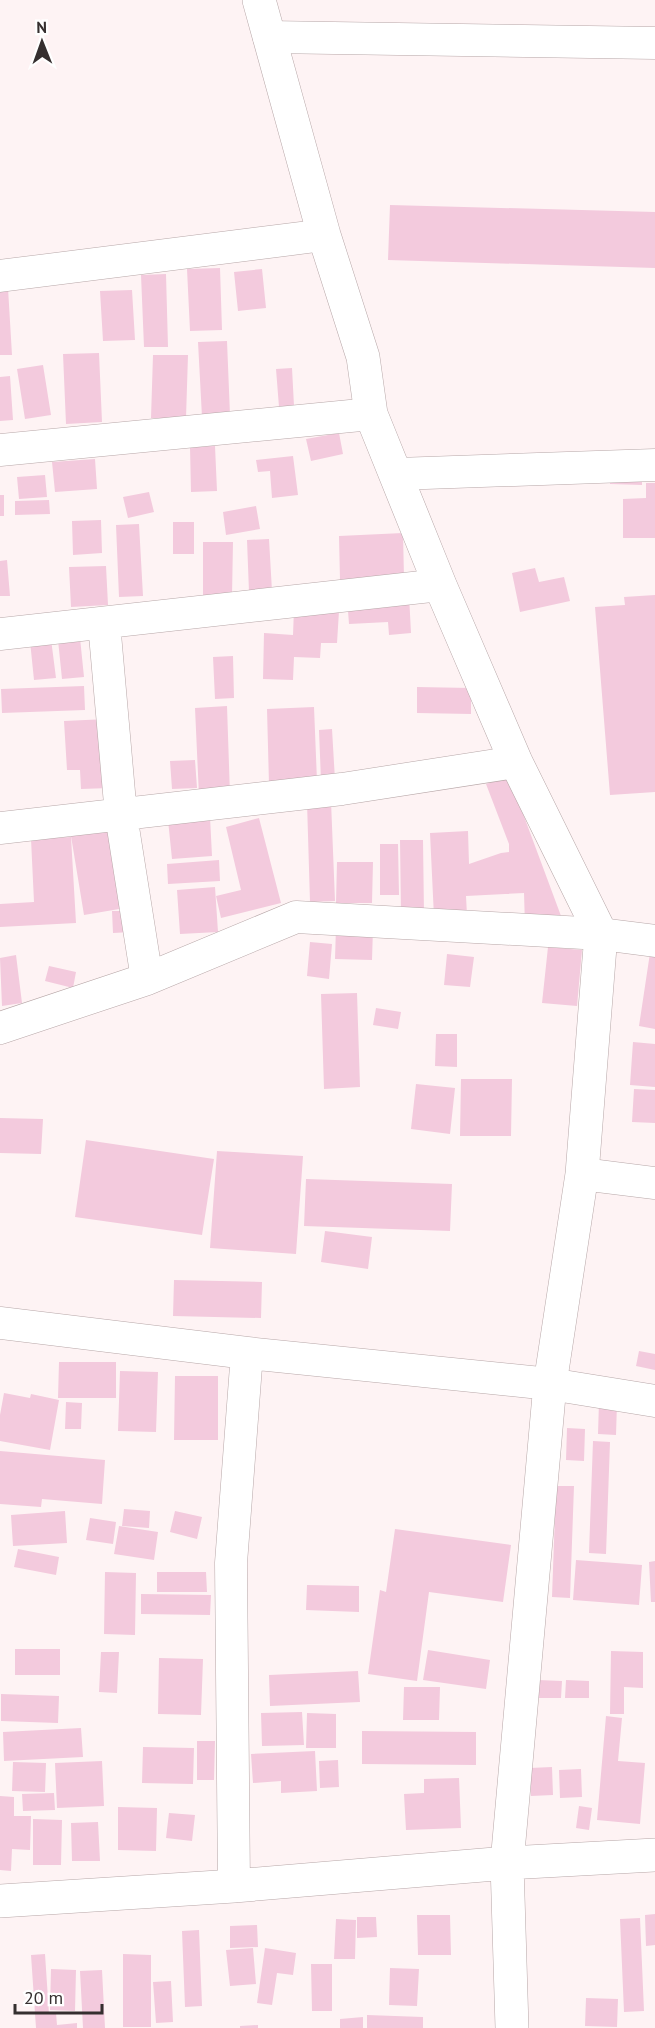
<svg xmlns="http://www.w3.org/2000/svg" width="655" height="2028" font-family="'PT Sans',sans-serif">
  <rect width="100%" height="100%" fill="#fef3f4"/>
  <path fill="#f3cadd" d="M390 205 655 212V268L388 260Z
    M220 268 222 330 190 331 187 269Z
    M262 269 266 308 238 311 234 272Z
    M166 274 168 347H144L141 275Z
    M0 288H8L12 355H0Z
    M132 290 135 340 103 341 100 291Z
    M227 341 230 415 202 417 198 342Z
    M99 353 102 422 66 424 63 354Z
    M153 355H188L186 418H151Z
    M43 365 51 415 25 419 17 369Z
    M292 368 294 406 279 407 276 369Z
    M10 376 13 420 0 421V377Z
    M339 433 343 454 311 461 306 439Z
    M215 446 217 491 191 492 190 447Z
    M293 456 298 495 272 498 270 471 258 472 256 460Z
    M95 459 97 489 55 492 52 462Z
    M610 466 642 467V485L610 484Z
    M45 475 47 497 19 499 17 477Z
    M646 483H655V538H623V499L646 498Z
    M149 492 154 512 128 518 123 497Z
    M0 495H4V516H0Z
    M49 500 50 514 15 515V501Z
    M256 506 260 529 226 535 223 512Z
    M101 520 102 553 73 555 72 521Z
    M173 522H194V554H173Z
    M139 524 143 596 119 597 116 525Z
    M403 533 404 578 340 580 339 536Z
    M269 539 272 591 249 592 247 540Z
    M203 542H233L232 596 203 595Z
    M7 560 10 596H0V561Z
    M106 566 108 605 71 607 69 567Z
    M535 568 539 582 564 577 570 601 520 612 512 573Z
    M409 595 411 633 389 635 388 622 349 624 347 598Z
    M655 595V792L610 795 595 607 625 605 624 597Z
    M294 609 339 611 337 643H321L320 658 294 657 293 680 263 679 264 633 293 635Z
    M80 638 84 677 62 679 58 640Z
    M51 639 56 678 34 680 30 641Z
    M233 656 234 698 215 699 213 657Z
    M84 686 85 710 2 713 1 689Z
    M417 687 471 688V714L417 713Z
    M227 706 230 795 199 796 195 708Z
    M314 707 317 781 269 784 267 709Z
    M107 719 110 788 81 789 80 770H67L64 721Z
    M332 729 335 780 321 781 319 730Z
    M195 760 197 788 172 789 170 761Z
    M509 776 564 924 525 926 524 893 466 896 467 915 434 917 430 833 468 831 469 864 501 853 509 852V844L486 784Z
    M331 801 335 901 310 902 307 802Z
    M210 817 212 856 172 859 168 820Z
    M259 818 281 903 221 918 216 896 241 890 226 827Z
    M112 829 125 908 84 915 71 836Z
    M71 837 76 923 0 927V904L34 902 31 839Z
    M400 840H423L424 914H401Z
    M380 844H398L399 895H380Z
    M219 860 220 881 168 884 167 864Z
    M337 862H373L372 903H336Z
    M215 887 218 932 180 934 177 890Z
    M112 911H131L132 932 113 933Z
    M336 927 373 928 372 960 335 959Z
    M310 942 332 944 329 979 307 976Z
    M548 947 582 950 577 1006 542 1003Z
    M650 953 655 954V1029L639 1026Z
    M447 954 474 957 470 987 444 985Z
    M16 955 22 1003 2 1006 0 958Z
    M49 966 76 972 73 988 45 981Z
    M357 993 360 1087 324 1089 321 994Z
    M376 1008 401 1012 398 1029 373 1025Z
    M436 1034H457V1067L435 1066Z
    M633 1042 655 1044V1087L630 1085Z
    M461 1079H512L511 1136H460Z
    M416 1084 455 1088 450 1134 411 1129Z
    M634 1089 655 1090V1123L632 1122Z
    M0 1118 43 1119 41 1154 0 1153Z
    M86 1140 214 1159 202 1235 75 1217Z
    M217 1151 303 1156 296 1254 210 1248Z
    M306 1179 452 1184 450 1231 304 1226Z
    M325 1231 372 1237 368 1269 321 1262Z
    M174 1280 262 1282 261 1318 173 1316Z
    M639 1351 655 1354V1370L636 1366Z
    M59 1362H116V1398H58Z
    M120 1371 158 1372 156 1432 118 1431Z
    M175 1376H218V1440H174Z
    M4 1393 30 1398 31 1394 59 1400 50 1450 0 1441V1415Z
    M66 1402 82 1403 81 1429H65Z
    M599 1402 617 1403 616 1435 598 1434Z
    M567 1428 585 1429 584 1461 566 1460Z
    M593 1441 610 1442 606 1554 589 1553Z
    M0 1451 105 1460 102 1504 42 1499 41 1507 0 1504Z
    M556 1486H574L570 1598 552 1597Z
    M124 1509 150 1511 149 1528 122 1526Z
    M65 1511 67 1543 13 1546 11 1515Z
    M175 1511 202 1517 197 1539 170 1532Z
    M90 1518 116 1522 113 1544 86 1540Z
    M119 1526 158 1532 154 1560 114 1554Z
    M395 1529 511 1545 503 1602 429 1592 417 1681 368 1674 380 1590 386 1592Z
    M18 1549 59 1557 56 1575 14 1567Z
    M576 1560 642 1565 639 1605 573 1600Z
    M655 1561V1602H651L649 1562Z
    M105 1572 136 1573 135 1635 104 1634Z
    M157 1572H206L207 1592H157Z
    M307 1585 359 1586V1612L306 1610Z
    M141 1594 211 1595 210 1615 141 1614Z
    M15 1649H60V1675H15Z
    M428 1650 490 1660 486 1689 423 1680Z
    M611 1651 643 1652V1688L624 1687V1714H610Z
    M101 1652H119L117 1693 99 1692Z
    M159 1658 203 1659 201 1715 158 1714Z
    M358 1671 360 1702 270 1706 269 1675Z
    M538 1680 562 1681 561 1698H537Z
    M566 1680 589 1681V1698H565Z
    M404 1687H440L439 1720H403Z
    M1 1694 59 1696 58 1723 1 1721Z
    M302 1712 304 1745 262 1746 261 1713Z
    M307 1713 336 1714V1748H306Z
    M606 1716 622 1718 618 1761 645 1763 640 1824 597 1820Z
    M81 1728 83 1757 4 1761 3 1732Z
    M362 1731 476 1732V1765L362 1764Z
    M197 1741H215L214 1780H197Z
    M143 1747 194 1748 193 1784 142 1783Z
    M315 1751 317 1791 281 1793V1781L253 1783 251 1754Z
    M338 1760 339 1787 320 1788 319 1761Z
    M102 1761 104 1806 57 1808 55 1763Z
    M13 1762 46 1763 45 1792 12 1791Z
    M552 1767 553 1795 531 1796 530 1768Z
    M581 1769 582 1797 560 1798 559 1770Z
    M459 1778 461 1828 406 1830 404 1794 424 1793V1779Z
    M54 1793 55 1810 23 1811 22 1794Z
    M0 1796 14 1797V1816H31L30 1850 12 1849 11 1871 0 1870Z
    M579 1806 592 1808 589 1830 576 1828Z
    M118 1807 157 1808 156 1851 118 1850Z
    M169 1813 195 1815 192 1841 166 1838Z
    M33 1819 62 1820 61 1865H33Z
    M98 1822 100 1861H72L71 1823Z
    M655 1914V1945L646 1946 645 1915Z
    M417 1915H450L451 1955H418Z
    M357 1917H376L377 1937 357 1938Z
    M640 1918 644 2011 624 2012 620 1919Z
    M336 1919 356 1920 355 1959H334Z
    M257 1925 258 1947 230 1948V1926Z
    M199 1930 202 2006 185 2007 182 1931Z
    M253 1948 256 1984 230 1986 226 1950Z
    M265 1948 296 1953 293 1975 277 1973 272 2005 257 2003Z
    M45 1954 49 2014 56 2013 57 2025 77 2023V2028H36L31 1955Z
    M123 1954 151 1955V2027H123Z
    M311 1964H332V2011H312Z
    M390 1968 419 1969 417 2006 389 2005Z
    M51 1969 76 1970 75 2011 50 2010Z
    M102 1970 105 2028H83L80 1971Z
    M171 1981 173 2022 156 2023 153 1982Z
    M586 1998 618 1999 617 2027 585 2026Z
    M367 2015 423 2017V2028H367Z
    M363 2017V2028H340V2019Z
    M258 2025V2028H240V2026Z"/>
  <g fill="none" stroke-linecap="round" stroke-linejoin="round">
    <g stroke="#b7a7a8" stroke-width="33">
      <path id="street" d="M269 37 655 43
        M0 276 324 235
        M0 450 371 414
        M397 474 655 465
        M104 623 121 815 147 979
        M0 634 440 585
        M0 828 342 789 516 762
        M0 1028 147 979 296 917 601 934 655 941
        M582 1174 655 1183
        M0 1323 247 1353 550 1384 655 1401
        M234 1886 231 1563 247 1353"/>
    </g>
    <g stroke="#b7a7a8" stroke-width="34">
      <path id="secondary" d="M259 0 324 235 363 357 371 414 440 585 516 762 601 934 582 1174 550 1384 507 1863 512 2028
        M0 1901 234 1886 507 1863 655 1855"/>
    </g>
    <use href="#street" stroke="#fff" stroke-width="32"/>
    <use href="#secondary" stroke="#fff" stroke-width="33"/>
  </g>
  <g transform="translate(42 42) rotate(359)" stroke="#ffffff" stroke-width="4.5" paint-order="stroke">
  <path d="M0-4.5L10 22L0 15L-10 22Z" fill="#352f2f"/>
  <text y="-9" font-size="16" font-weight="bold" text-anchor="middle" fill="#352f2f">N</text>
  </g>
  <path d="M15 2004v9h87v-9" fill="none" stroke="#352f2f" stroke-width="3"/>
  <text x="24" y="2004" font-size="18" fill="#352f2f" stroke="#ffffff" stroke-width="4.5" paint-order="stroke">20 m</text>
</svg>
